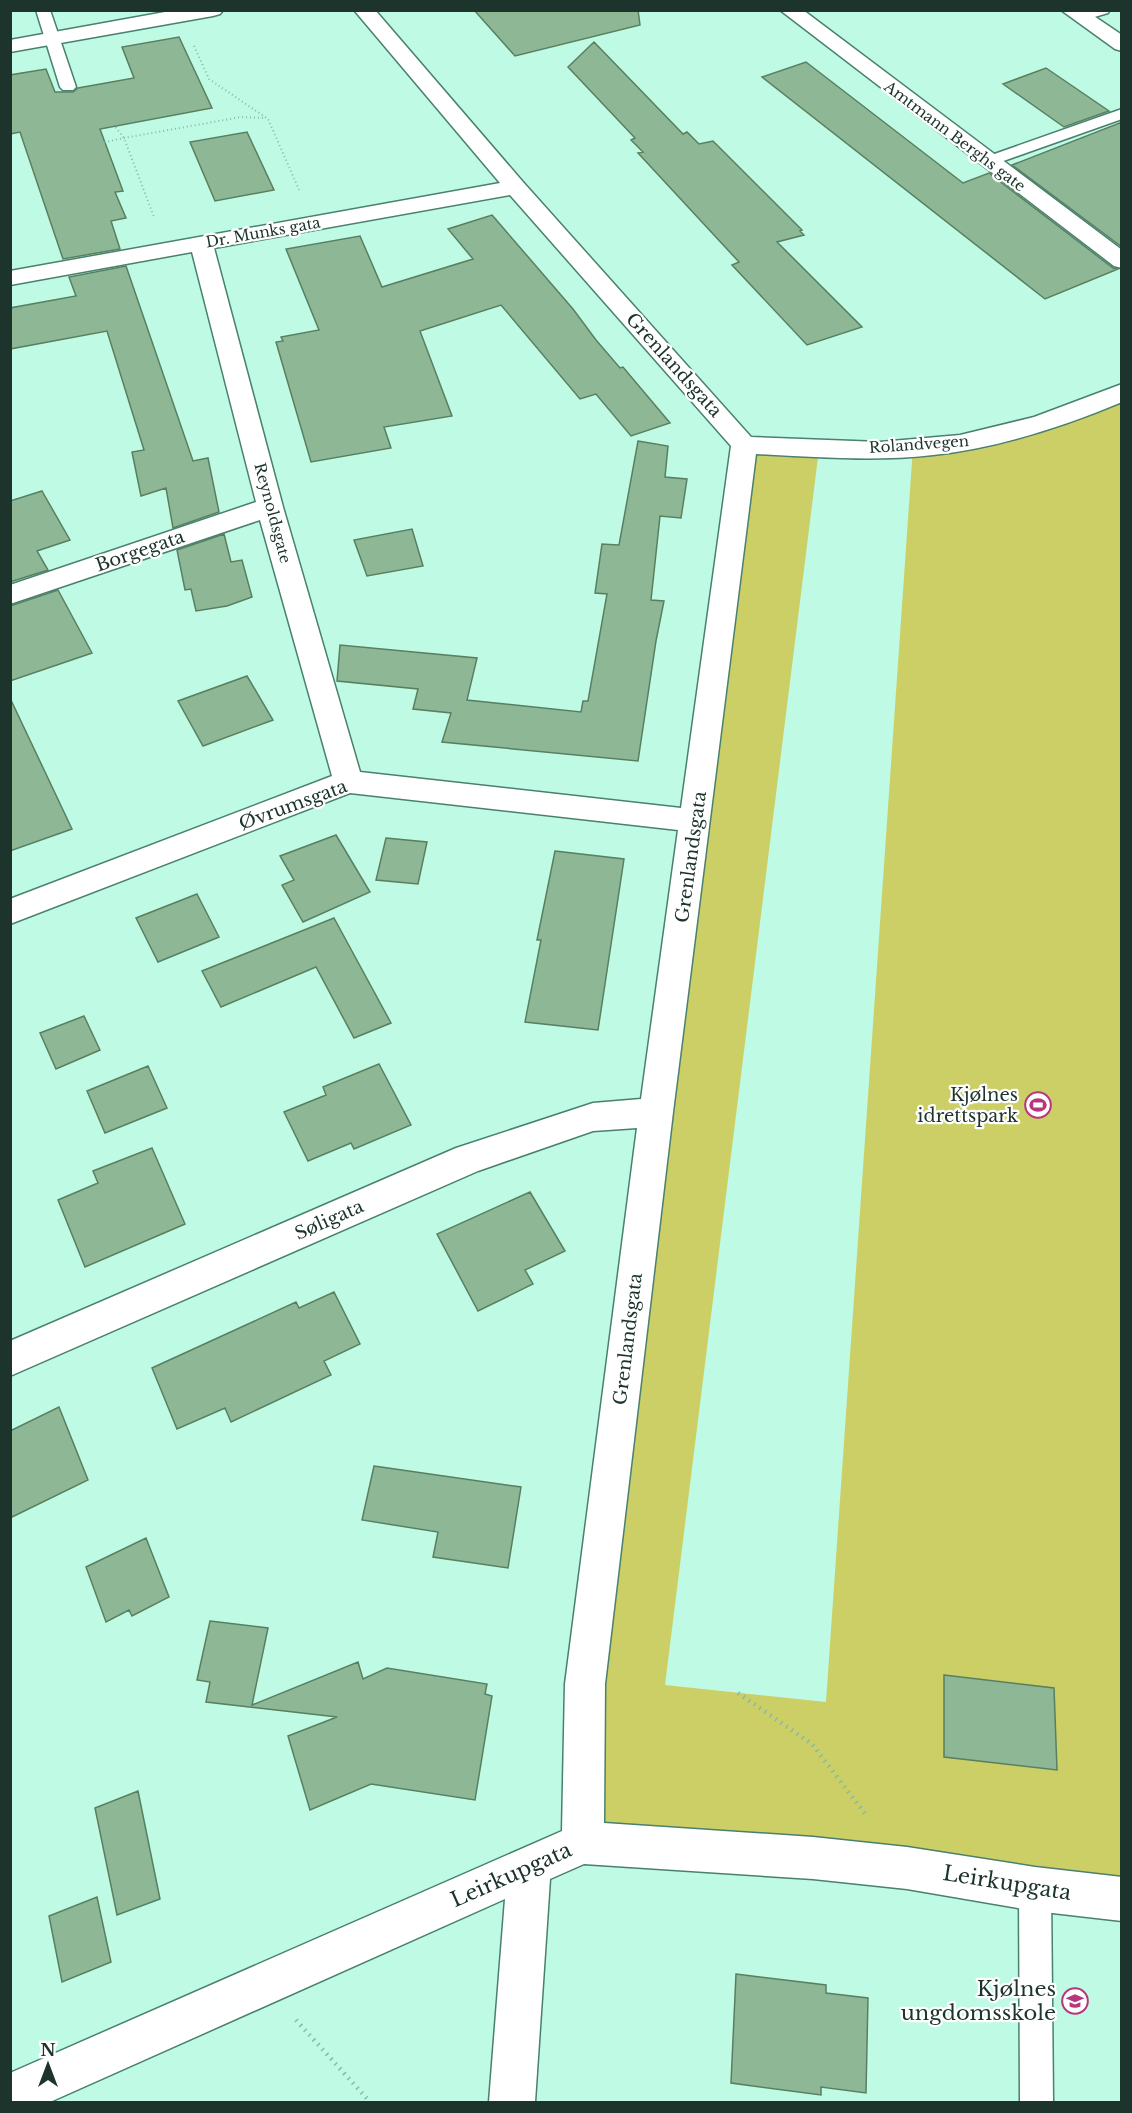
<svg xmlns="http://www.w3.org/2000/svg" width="1132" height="2113" font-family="'Libre Baskerville',serif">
  <rect width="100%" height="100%" fill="#bffae4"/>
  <path fill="#cbcf66" d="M1121 392V1899L583 1843 744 445 819 449 665 1685 826 1702 913 447 1026 429Z"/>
  <path fill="#8db795" stroke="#588060" stroke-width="1.5" d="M474 10H638L640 25 515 56Z
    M179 37 212 108 100 129 123 191 115 192 126 218 111 221 120 249 63 259 20 132 10 134V75L46 69 55 92H73L78 88 134 78 122 47Z
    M594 42 683 134 687 132 699 144 713 141 802 230 800 231 804 235 777 242 862 327 807 345 732 265 739 262 638 153 643 152 631 140 635 138 568 67Z
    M806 62 963 183 989 173 1113 268 1118 269 1045 299 762 77Z
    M1046 68 1109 111 1064 127 1003 84Z
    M1122 122V247L1012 165Z
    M247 132 274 190 215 201 190 142Z
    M492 215 573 309 596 340 620 368 623 367 670 423 631 436 596 394 580 399 501 305 420 331 452 416 384 427 391 448 311 462 276 342 283 341 281 337 319 330 286 249 360 236 382 287 473 259 448 229Z
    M126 266 193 461 208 458 219 512 173 528 166 488 141 496 132 452 144 450 107 331 10 349V308L76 296 69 277Z
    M638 441 668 446 665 477 687 479 681 518 660 516 651 600 664 601 656 641 638 761 442 742 451 713 413 709 418 689 337 681 340 645 477 658 467 700 581 712 583 701H588L607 594 595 593 602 544 619 545Z
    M42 491 70 540 37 551 48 570 10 582V501Z
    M412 529 423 566 367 576 354 540Z
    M224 534 231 562 242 560 252 597 227 606 196 611 191 589 185 590 177 550Z
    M58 590 92 653 10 681V606Z
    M247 676 273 720 203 746 178 701Z
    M10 698 72 829 10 851Z
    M336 835 370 892 303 922 282 885 294 880 280 856Z
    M386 838 427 842 418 884 376 880Z
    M555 851 624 859 598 1030 525 1022 541 940H537Z
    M197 894 219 937 158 962 136 918Z
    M334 918 391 1023 354 1038 316 967 221 1007 202 971Z
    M84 1016 100 1050 56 1069 40 1033Z
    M379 1064 411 1125 354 1149 351 1143 308 1161 284 1112 326 1095 323 1087Z
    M148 1066 167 1108 105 1133 87 1091Z
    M152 1148 185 1224 85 1267 58 1200 98 1183 93 1171Z
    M530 1192 565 1251 525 1270 533 1284 478 1311 437 1234Z
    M334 1292 360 1344 324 1361 331 1375 231 1422 225 1408 177 1429 152 1368 296 1302 299 1308Z
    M59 1407 88 1480 10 1518V1431Z
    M374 1466 521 1487 508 1568 433 1557 438 1532 362 1520Z
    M146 1538 169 1597 132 1616 129 1610 106 1622 86 1567Z
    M210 1621 268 1628 252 1705 358 1662 363 1679 387 1668 487 1684 485 1694 492 1696 475 1800 371 1784 310 1810 288 1736 337 1717 206 1702 210 1682 197 1680Z
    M944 1675 1054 1688 1057 1770 944 1757Z
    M138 1791 160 1899 117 1915 95 1808Z
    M97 1897 111 1962 62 1982 49 1916Z
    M736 1974 826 1985V1993L868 1998 866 2093 821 2087V2095L731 2083Z"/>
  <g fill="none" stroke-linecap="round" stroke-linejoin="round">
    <g stroke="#49806e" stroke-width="3">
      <path id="lane" d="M36 10H50L76 87 73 90H63L60 87Z
        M1086 10H1110L1108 13 1081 21 1074 17 1076 14Z
        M1122 109V119L995 164H983L981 161 983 158Z
        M1035 1873 1046 1878 1051 1889 1053 2102H1020L1019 1889 1024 1878Z"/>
    </g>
    <g stroke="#49806e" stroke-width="3">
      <path id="street" d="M176 10H223L220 14 213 16 10 52V40Z
        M354 10H375L523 182 751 437 880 442 960 435 1034 417 1122 384V402C1062 427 998 448 933 455 874 462 815 457 756 454L673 1112 605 1684 604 1823 813 1837 907 1847 1035 1867 1122 1877V1921L1035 1911 907 1889 813 1879 584 1864 550 1879 535 2102H489L505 1899 50 2102H10V2073L562 1831 565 1684 637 1128 593 1131 478 1171 10 1376V1341L456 1148 593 1103 641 1099 678 830 350 793 10 924V899L332 776 260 520 10 604V585L256 502 192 252 10 285V271L500 183ZM510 195 731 446 681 808 360 772 283 507 214 248Z
        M780 10H803L1122 250V268L1114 266Z
        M1061 10H1085L1122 35V51L1115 49Z"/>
    </g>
    <path stroke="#8ab9a8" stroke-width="2" stroke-dasharray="1 3" stroke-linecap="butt" d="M194 46 209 79 268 119 300 192
      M96 102 124 138 154 217
      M34 158 124 138 241 117 266 118"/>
    <path stroke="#8ab9a8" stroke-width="4.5" stroke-dasharray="1.5 5" stroke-linecap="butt" d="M738 1693 812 1744 866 1815
      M296 2020 370 2102"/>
    <use href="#lane" fill="#fff" fill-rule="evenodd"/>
    <use href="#street" fill="#fff" fill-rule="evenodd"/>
  </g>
  <defs>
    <g id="stadium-ring" transform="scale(1.35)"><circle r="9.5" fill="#fff" stroke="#b8367e" stroke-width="1.5"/><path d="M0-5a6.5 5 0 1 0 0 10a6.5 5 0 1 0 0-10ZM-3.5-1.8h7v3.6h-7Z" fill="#b8367e"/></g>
    <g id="school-ring" transform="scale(1.35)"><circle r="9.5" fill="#fff" stroke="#b8367e" stroke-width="1.5"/><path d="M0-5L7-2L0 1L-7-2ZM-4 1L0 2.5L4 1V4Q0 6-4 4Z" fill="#b8367e"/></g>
  </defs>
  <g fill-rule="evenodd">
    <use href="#stadium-ring" x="1038" y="1105"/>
    <use href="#school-ring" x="1075" y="2001"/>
  </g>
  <g text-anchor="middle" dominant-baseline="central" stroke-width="4.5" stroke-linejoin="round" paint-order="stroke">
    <g font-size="15" fill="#1d342c" stroke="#fff">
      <text transform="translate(955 136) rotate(37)">Amtmann Berghs gate</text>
      <text transform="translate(263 232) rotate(-10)">Dr. Munks gata</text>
      <text transform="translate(919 444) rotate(-4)">Rolandvegen</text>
      <text transform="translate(273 513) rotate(75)">Reynoldsgate</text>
    </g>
    <g font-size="18" fill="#1d342c" stroke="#fff">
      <text transform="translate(674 365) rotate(48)">Grenlandsgata</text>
      <text transform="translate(140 551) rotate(-19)">Borgegata</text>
      <text transform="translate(293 805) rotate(-20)">Øvrumsgata</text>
      <text transform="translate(691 857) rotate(-82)">Grenlandsgata</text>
      <text transform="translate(329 1220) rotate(-24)">Søligata</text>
      <text transform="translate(628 1339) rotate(-83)">Grenlandsgata</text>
    </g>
    <g font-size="18" fill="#1d342c" stroke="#fff" text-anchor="end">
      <text x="1018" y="1095">Kjølnes<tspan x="1018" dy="21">idrettspark</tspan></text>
    </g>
    <g font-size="21" fill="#1d342c" stroke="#fff">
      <text transform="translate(511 1875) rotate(-24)">Leirkupgata</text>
      <text transform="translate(1007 1883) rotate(9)">Leirkupgata</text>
    </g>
    <g font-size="21" fill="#1d342c" stroke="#fff" text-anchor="end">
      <text x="1056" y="1989">Kjølnes<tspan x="1056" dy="24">ungdomsskole</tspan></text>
    </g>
  </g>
  <rect width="1132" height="2113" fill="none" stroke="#1d342c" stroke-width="24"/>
  <g transform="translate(48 2065)" stroke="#ffffff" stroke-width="4.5" paint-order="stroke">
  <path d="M0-4.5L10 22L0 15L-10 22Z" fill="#1d342c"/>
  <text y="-9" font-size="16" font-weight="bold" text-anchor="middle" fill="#1d342c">N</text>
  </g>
</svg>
